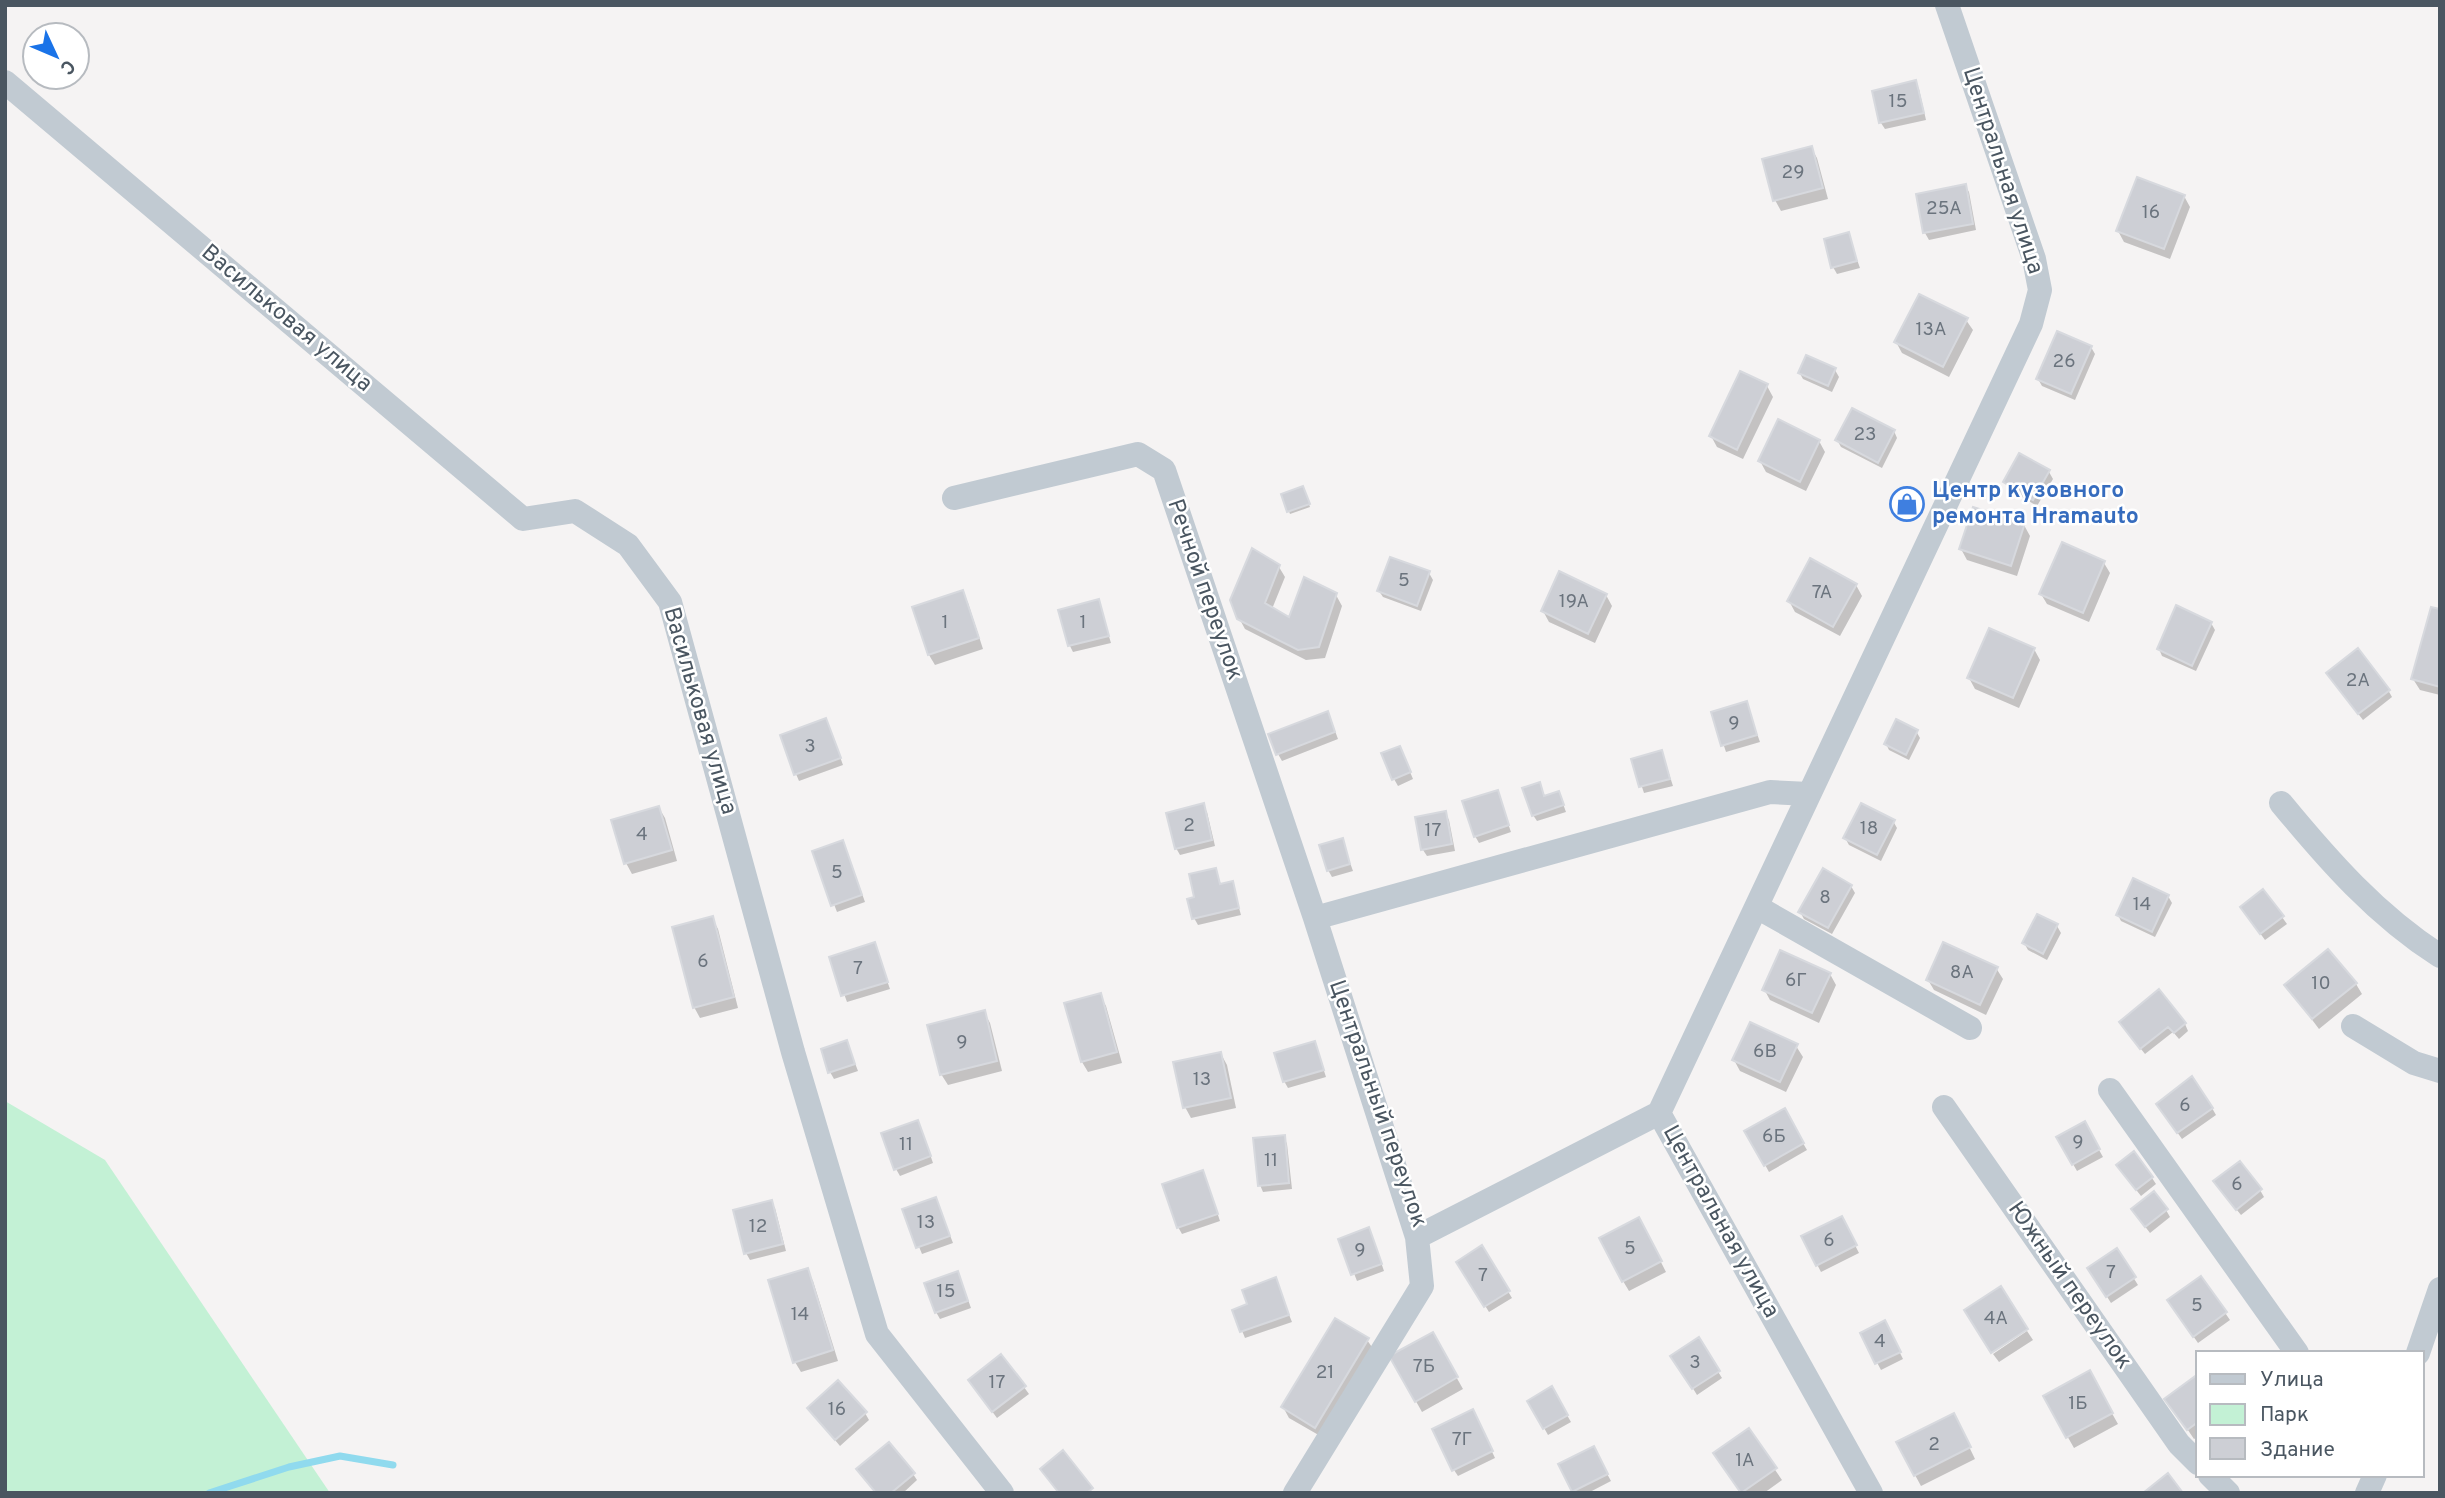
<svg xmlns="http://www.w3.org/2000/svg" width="2445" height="1498" font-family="Overpass,sans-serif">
  <rect width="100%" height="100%" fill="#f5f3f3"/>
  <path fill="#c3f1d5" d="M5 1101 105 1160 330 1493H5Z"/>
  <path fill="#0003" d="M1915 82 1919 89 1926 120 1885 129 1881 123Z
    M1811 148 1817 158 1828 199 1781 211 1775 200Z
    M1965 186 1969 192 1976 230 1929 240 1925 233 1918 195Z
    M2184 196 2190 207 2170 259 2124 242 2118 231Z
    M1848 234 1860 268 1837 274 1833 267Z
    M1966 320 1973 330 1949 377 1902 353 1896 342Z
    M2091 347 2095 354 2075 400 2042 386 2038 379Z
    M1835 370 1839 377 1832 392 1803 379 1799 372Z
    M1767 386 1773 397 1743 459 1717 447 1711 436Z
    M1894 431 1897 438 1882 468 1841 447 1837 440Z
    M1819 441 1825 452 1806 491 1766 472 1760 461Z
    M2020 455 2049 472 2053 479 2037 506 2009 489 2005 482Z
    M1304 491 1310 507 1290 514 1283 496Z
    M2024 525 2030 536 2017 576 1967 560 1961 549Z
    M2104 563 2110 573 2089 622 2047 604 2041 594Z
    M1279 567 1285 577 1272 609 1290 619 1336 595 1342 606 1325 658 1306 660 1245 629 1239 618Z
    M1429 573 1433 580 1421 611 1383 597 1379 591Z
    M1856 585 1862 596 1840 636 1795 612 1789 601Z
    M962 592 968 603 983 649 935 665 929 655Z
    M1606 595 1612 606 1595 643 1549 622 1543 611Z
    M1098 601 1111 643 1073 652 1070 646Z
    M2440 611V695L2420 690 2413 679Z
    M2211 623 2215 630 2196 671 2162 656 2159 649Z
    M2034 649 2040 660 2019 708 1975 689 1969 678Z
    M2332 680 2388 690 2392 697 2363 720Z
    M1746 703 1760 742 1726 752 1713 713Z
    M1331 720 1338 739 1282 761 1278 754Z
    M829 727 843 765 799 781 796 774Z
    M1916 731 1920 738 1909 760 1889 750 1886 744Z
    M1662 752 1673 786 1644 793 1633 760Z
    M1403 755 1413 779 1398 786 1394 779Z
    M1539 784 1545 797 1559 793 1566 812 1537 821 1533 815Z
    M1497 792 1511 832 1479 843 1475 836Z
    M1203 805 1207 812 1215 846 1180 855 1176 848Z
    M659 808 665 818 677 861 632 874 626 863 613 821Z
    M1445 813 1449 820 1455 851 1427 856 1423 850Z
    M1893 821 1897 828 1881 861 1849 845 1845 838Z
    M1342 840 1353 871 1332 877 1328 870Z
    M846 849 865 902 837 912 814 852Z
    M1215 870 1221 886 1232 883 1241 915 1198 925 1194 918 1197 898Z
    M1851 886 1855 893 1832 934 1804 919 1800 912Z
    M2263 891 2287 924 2265 940 2246 914Z
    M2168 896 2172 903 2155 937 2121 921 2118 915Z
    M712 918 718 929 738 1008 700 1018 694 1007Z
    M2057 926 2061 933 2047 960 2028 950 2024 943Z
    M874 944 890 989 847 1002 831 958Z
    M1996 968 2003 979 1986 1015 1934 990 1928 980Z
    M1830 974 1836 985 1819 1023 1770 1000 1764 989Z
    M2356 984 2362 994 2319 1029 2286 985Z
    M1100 995 1106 1006 1122 1063 1088 1072 1082 1062Z
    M984 1012 990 1023 1002 1071 948 1085 941 1074Z
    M2185 1024 2188 1031 2179 1039 2173 1032 2145 1054 2125 1029Z
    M847 1042 858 1071 834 1079 830 1072Z
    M1315 1043 1326 1077 1288 1088 1284 1081Z
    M1796 1046 1803 1057 1786 1092 1740 1071 1734 1060Z
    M1221 1054 1227 1065 1236 1108 1191 1118 1185 1107Z
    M2212 1108 2216 1115 2182 1139 2162 1111Z
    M1784 1111 1807 1150 1769 1172 1747 1132Z
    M2084 1123 2103 1157 2077 1171 2058 1138Z
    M921 1128 933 1163 900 1176 896 1169Z
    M1284 1137 1287 1144 1292 1189 1263 1192 1260 1185Z
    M2122 1172 2152 1178 2156 1184 2141 1196Z
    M1206 1179 1220 1221 1182 1234 1178 1227Z
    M2219 1188 2260 1190 2264 1197 2241 1215Z
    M936 1199 953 1243 922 1254 904 1210Z
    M771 1202 775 1208 786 1251 750 1260 746 1253Z
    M2166 1210 2170 1217 2150 1233 2137 1216Z
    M1841 1218 1859 1253 1821 1272 1803 1237Z
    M1644 1229 1666 1272 1629 1291 1623 1281Z
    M1372 1236 1384 1271 1357 1281 1341 1240Z
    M1482 1248 1512 1298 1489 1312 1458 1262Z
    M2116 1250 2138 1285 2111 1303 2089 1268Z
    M807 1270 813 1281 838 1361 801 1372 795 1362Z
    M2201 1278 2230 1320 2198 1343 2173 1307Z
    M961 1280 971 1308 940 1319 936 1312Z
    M1275 1280 1292 1322 1245 1338 1234 1311 1249 1305Z
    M1888 1329 1903 1359 1881 1370 1862 1334Z
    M2027 1331 2033 1340 1999 1362 1993 1354Z
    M1432 1334 1463 1389 1422 1412 1391 1357Z
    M1367 1340 1374 1350 1322 1437 1289 1418 1283 1407Z
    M1698 1340 1722 1378 1697 1395 1673 1356Z
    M1001 1356 1029 1394 997 1418 974 1387Z
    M2089 1373 2118 1424 2074 1448 2045 1397Z
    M2198 1376V1437L2194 1439 2167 1399Z
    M1552 1389 1571 1422 1548 1435 1529 1401Z
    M809 1409 865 1413 869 1420 840 1446Z
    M1476 1418 1495 1458 1458 1476 1454 1470Z
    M1959 1426 1975 1459 1921 1486 1915 1475Z
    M1748 1431 1782 1480 1764 1493H1742L1721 1464Z
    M1593 1448 1611 1481 1588 1493H1575L1560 1465Z
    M913 1474 917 1480 903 1493H876Z"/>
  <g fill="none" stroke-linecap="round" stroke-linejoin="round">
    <path stroke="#90daee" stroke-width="7" d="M209 1493 289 1467 340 1456 393 1465"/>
  </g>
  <path fill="#cdcfd5" stroke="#d7d9de" stroke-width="2" d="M1916 80 1924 113 1879 123 1872 91Z
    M1812 146 1823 188 1773 201 1762 159Z
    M2137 177 2185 195 2164 249 2116 231Z
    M1966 184 1973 224 1923 233 1916 194Z
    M1849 232 1857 261 1831 268 1824 239Z
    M1919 294 1968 318 1943 367 1894 342Z
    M2057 331 2092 346 2071 394 2036 379Z
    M1806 355 1836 368 1828 386 1798 373Z
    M1740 371 1768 384 1737 450 1709 436Z
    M1852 408 1895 430 1878 463 1835 440Z
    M1778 419 1820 440 1800 482 1758 461Z
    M2019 453 2050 470 2033 500 2003 482Z
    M1303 486 1310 504 1287 512 1281 494Z
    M1973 507 2025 523 2011 566 1959 549Z
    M2062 542 2105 561 2083 613 2039 594Z
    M1252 548 1280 565 1265 603 1289 617 1304 577 1337 593 1319 647 1298 650 1237 619 1230 600Z
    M1390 557 1430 571 1417 606 1377 591Z
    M1810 558 1857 584 1833 627 1787 601Z
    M1559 571 1607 594 1588 634 1541 611Z
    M963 590 979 638 928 655 912 607Z
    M1099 599 1109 636 1068 646 1058 610Z
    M2176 605 2212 622 2192 666 2157 649Z
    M2431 607 2440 609V687L2411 679Z
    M1989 628 2035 648 2013 698 1967 678Z
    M2358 648 2390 690 2358 714 2326 673Z
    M1747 701 1757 735 1721 746 1711 712Z
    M1328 711 1335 732 1276 755 1268 734Z
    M826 718 841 758 794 775 780 735Z
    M1896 719 1918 730 1906 755 1884 744Z
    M1400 746 1411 772 1392 780 1381 753Z
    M1662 750 1670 779 1639 787 1631 759Z
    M1540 782 1544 796 1559 791 1564 805 1532 816 1522 788Z
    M1498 790 1509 825 1474 837 1462 801Z
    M1204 803 1212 840 1175 849 1166 813Z
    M1861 803 1895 820 1877 855 1843 838Z
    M659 806 672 850 624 864 611 820Z
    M1446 811 1452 844 1421 850 1415 817Z
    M1343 838 1350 864 1327 871 1319 845Z
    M843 840 862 895 831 906 812 851Z
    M1216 868 1220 884 1233 881 1239 908 1192 919 1187 899 1194 897 1189 874Z
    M1823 868 1852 885 1828 928 1798 912Z
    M2133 878 2169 895 2152 932 2116 915Z
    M2263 889 2284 916 2260 934 2240 907Z
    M2037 914 2058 924 2043 954 2022 943Z
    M713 916 734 997 693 1008 672 927Z
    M875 942 888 982 841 996 829 957Z
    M1943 942 1998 967 1980 1005 1926 980Z
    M2328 949 2357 983 2312 1019 2284 985Z
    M1780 950 1831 973 1812 1013 1762 990Z
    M2159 989 2186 1023 2174 1033 2168 1027 2140 1049 2119 1022Z
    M1101 993 1117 1052 1081 1062 1064 1003Z
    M985 1010 997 1061 940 1075 927 1025Z
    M1750 1022 1798 1044 1780 1082 1732 1060Z
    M847 1040 855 1064 828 1073 821 1049Z
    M1315 1041 1324 1070 1283 1082 1274 1053Z
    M1221 1052 1231 1098 1183 1108 1173 1062Z
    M2192 1076 2213 1108 2177 1133 2156 1104Z
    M1785 1108 1804 1143 1764 1166 1744 1131Z
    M918 1120 931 1156 894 1170 881 1133Z
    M2085 1121 2100 1149 2072 1165 2056 1137Z
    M1285 1135 1289 1183 1258 1186 1253 1138Z
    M2134 1151 2153 1177 2136 1190 2116 1165Z
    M2240 1161 2262 1189 2236 1210 2213 1181Z
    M1203 1170 1218 1214 1177 1228 1162 1184Z
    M2154 1191 2168 1209 2145 1227 2131 1209Z
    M936 1197 950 1236 916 1248 902 1209Z
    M772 1200 783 1244 744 1254 733 1210Z
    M1842 1216 1857 1245 1816 1266 1801 1236Z
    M1639 1217 1662 1261 1622 1282 1599 1238Z
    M1369 1227 1382 1264 1351 1275 1338 1239Z
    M1482 1245 1510 1291 1484 1307 1456 1262Z
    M2117 1248 2136 1277 2106 1297 2087 1268Z
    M808 1268 833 1350 793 1363 768 1280Z
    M958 1271 968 1301 935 1313 924 1283Z
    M2201 1276 2227 1312 2193 1337 2167 1300Z
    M1276 1277 1289 1315 1240 1332 1232 1310 1247 1304 1242 1290Z
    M2001 1286 2028 1329 1991 1353 1964 1310Z
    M1335 1318 1369 1338 1315 1428 1281 1407Z
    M1885 1320 1901 1352 1875 1364 1860 1333Z
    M1433 1332 1458 1377 1415 1402 1389 1356Z
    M1699 1337 1720 1371 1692 1389 1670 1356Z
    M1001 1354 1026 1386 992 1412 968 1380Z
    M2090 1370 2113 1413 2066 1438 2043 1396Z
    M2198 1374V1422L2187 1430 2164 1399Z
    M838 1380 867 1412 835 1440 807 1408Z
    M1552 1386 1568 1415 1543 1429 1527 1401Z
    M1473 1409 1493 1451 1452 1471 1432 1429Z
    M1954 1413 1971 1447 1914 1476 1896 1442Z
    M1749 1428 1777 1468 1741 1493 1713 1453Z
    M889 1442 915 1473 891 1493H876L856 1469Z
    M1594 1446 1608 1474 1572 1492 1558 1464Z
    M1063 1450 1093 1488 1087 1493H1059L1040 1469Z
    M2168 1473 2183 1493H2143Z"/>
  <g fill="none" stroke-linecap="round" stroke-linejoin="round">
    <path stroke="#c1cad2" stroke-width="24" d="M5 82 523 519 575 511 628 545 670 602 793 1052 877 1334 1002 1493
      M954 498 1138 454 1164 470 1315 918 1417 1237 1659 1113
      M2281 803C2328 860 2376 915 2440 956
      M1757 907 1970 1028
      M1315 918 1770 792 1809 794
      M2353 1026 2414 1063 2440 1071
      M2110 1090 2297 1353
      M1944 1107 2179 1444 2198 1463
      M2418 1353 2440 1289
      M2210 1475 2228 1493
      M1295 1493 1422 1286 1417 1237
      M1871 1493 1659 1113 2031 324 2040 290 2034 259 1947 5
      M2367 1493 2375 1475"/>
  </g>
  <defs>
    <g id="shop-ring" transform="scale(1.75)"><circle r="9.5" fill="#fff" stroke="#3f7fe0" stroke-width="1.5"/><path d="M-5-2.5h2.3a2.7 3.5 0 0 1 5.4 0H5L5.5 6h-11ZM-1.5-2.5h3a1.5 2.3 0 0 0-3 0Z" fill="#3f7fe0"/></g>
  </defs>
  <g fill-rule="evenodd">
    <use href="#shop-ring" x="1907" y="504"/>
  </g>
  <g text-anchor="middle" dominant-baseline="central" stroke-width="5" stroke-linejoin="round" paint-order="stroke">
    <g font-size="19" fill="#6b747e">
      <text x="1898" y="102">15</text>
      <text x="1793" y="173">29</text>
      <text x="1944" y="209">25А</text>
      <text x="2151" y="213">16</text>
      <text x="1931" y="330">13А</text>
      <text x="2064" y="362">26</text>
      <text x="1865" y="435">23</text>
      <text x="1404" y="581">5</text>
      <text x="1822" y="593">7А</text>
      <text x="1574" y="602">19А</text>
      <text x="945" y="623">1</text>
      <text x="1083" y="623">1</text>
      <text x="2358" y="681">2А</text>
      <text x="1734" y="724">9</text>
      <text x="810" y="747">3</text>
      <text x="1189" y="826">2</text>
      <text x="1869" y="829">18</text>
      <text x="1433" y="831">17</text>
      <text x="642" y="835">4</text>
      <text x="837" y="873">5</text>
      <text x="1825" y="898">8</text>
      <text x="2142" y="905">14</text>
      <text x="703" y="962">6</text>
      <text x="858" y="969">7</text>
      <text x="1962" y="973">8А</text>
      <text x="1796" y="981">6Г</text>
      <text x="2321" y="984">10</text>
      <text x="962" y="1043">9</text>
      <text x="1765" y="1052">6В</text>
      <text x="1202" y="1080">13</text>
      <text x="2185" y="1106">6</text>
      <text x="1774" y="1137">6Б</text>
      <text x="2078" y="1143">9</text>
      <text x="906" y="1145">11</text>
      <text x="1271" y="1161">11</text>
      <text x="2237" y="1185">6</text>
      <text x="926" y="1223">13</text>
      <text x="758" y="1227">12</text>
      <text x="1829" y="1241">6</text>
      <text x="1630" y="1249">5</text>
      <text x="1360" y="1251">9</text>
      <text x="2111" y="1273">7</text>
      <text x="1483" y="1276">7</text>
      <text x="946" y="1292">15</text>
      <text x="2197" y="1306">5</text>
      <text x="800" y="1315">14</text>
      <text x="1996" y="1319">4А</text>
      <text x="1880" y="1342">4</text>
      <text x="1695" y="1363">3</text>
      <text x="1424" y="1367">7Б</text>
      <text x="1325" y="1373">21</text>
      <text x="997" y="1383">17</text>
      <text x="2078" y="1404">1Б</text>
      <text x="837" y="1410">16</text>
      <text x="1462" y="1440">7Г</text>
      <text x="1934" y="1445">2</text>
      <text x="1745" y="1461">1А</text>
    </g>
    <g font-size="23" fill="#4a5661" stroke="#fff">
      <text transform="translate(2002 171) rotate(72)">Центральная улица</text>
      <text transform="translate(286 319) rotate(40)">Васильковая улица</text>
      <text transform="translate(1204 590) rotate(71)">Речной переулок</text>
      <text transform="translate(699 711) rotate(74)">Васильковая улица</text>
      <text transform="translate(1377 1104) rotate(71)">Центральный переулок</text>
      <text transform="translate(1720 1222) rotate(61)">Центральная улица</text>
      <text transform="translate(2069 1286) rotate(55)">Южный переулок</text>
    </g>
    <g font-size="23" font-weight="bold" fill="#366cbe" stroke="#fff" text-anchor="start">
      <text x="1932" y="491">Центр кузовного<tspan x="1932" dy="26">ремонта Hramauto</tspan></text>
    </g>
  </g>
  <rect width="2445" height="1498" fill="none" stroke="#4a5661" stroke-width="14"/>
  <rect x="2196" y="1351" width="228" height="126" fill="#ffffff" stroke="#b7bbc0" stroke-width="2"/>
  <rect x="2210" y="1374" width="35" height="10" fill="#c1cad2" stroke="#b7bbc0" stroke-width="2"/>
  <text x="2260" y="1386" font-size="21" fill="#4a5661">Улица</text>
  <rect x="2210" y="1404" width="35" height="21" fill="#c3f1d5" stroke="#b7bbc0" stroke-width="2"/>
  <text x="2260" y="1421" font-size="21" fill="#4a5661">Парк</text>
  <rect x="2210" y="1438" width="35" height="21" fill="#cdcfd5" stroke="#b7bbc0" stroke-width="2"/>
  <text x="2260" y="1456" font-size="21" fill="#4a5661">Здание</text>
  <g transform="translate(56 56) rotate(134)"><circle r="33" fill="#ffffff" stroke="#b7bbc0" stroke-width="2"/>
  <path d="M0-5L12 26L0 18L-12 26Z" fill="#1a73e8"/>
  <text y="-10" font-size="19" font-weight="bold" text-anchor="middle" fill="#4a5661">С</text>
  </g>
</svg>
